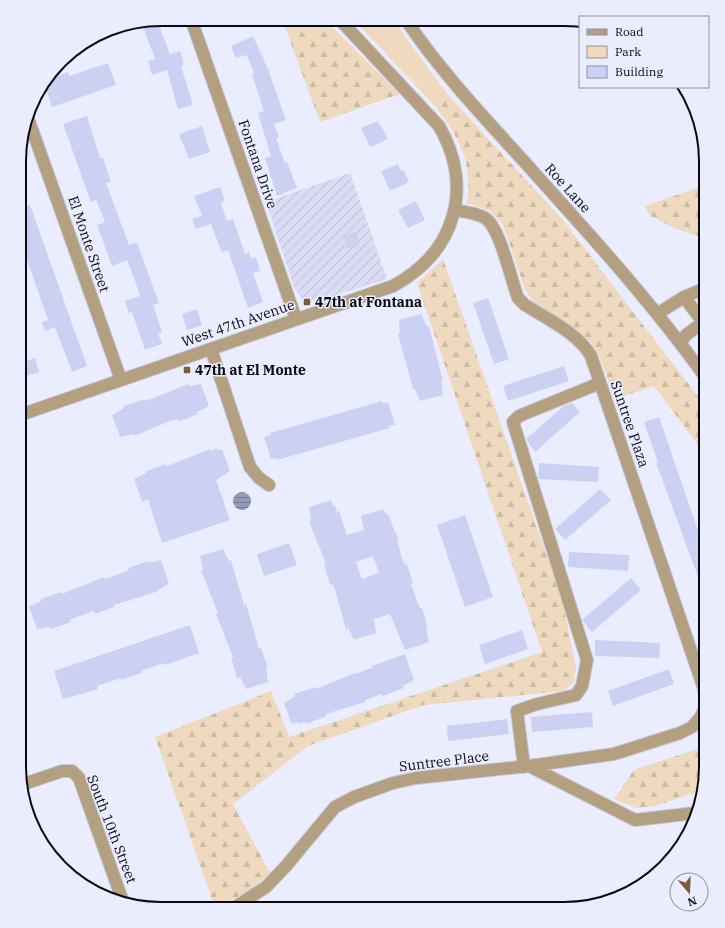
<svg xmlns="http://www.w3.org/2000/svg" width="725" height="928" font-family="'IBM Plex Serif',serif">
  <defs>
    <pattern id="industrial-furrows" width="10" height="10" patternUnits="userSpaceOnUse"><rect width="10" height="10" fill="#d9dcf2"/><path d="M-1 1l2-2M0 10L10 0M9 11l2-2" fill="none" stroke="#b9bbcf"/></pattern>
    <pattern id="forest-firs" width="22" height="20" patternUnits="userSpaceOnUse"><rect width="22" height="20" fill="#efdabf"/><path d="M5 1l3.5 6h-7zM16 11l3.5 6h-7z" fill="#ccbaa3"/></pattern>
    <pattern id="water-rules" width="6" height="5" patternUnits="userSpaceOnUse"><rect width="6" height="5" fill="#9498b9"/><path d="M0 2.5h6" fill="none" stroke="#777a95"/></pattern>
  </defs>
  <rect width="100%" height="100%" fill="#eaedfe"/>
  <path fill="url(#industrial-furrows)" d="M350 173 387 279 318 301 302 299 294 287 266 202Z"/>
  <path fill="#efdabf" d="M354 20H393L448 95 436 107Z"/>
  <path fill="url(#forest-firs)" d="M282 19H324L400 94 320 122Z
    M448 95 562 219 706 407V456L654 386 615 399 600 358 590 341 533 302 525 289 503 225 490 211 467 203C473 161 460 140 436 107Z
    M706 185V238L678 230 649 215 645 206Z
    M443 259 563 602 576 670 574 682 564 691 424 705 308 746 233 804 270 873C253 889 235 899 215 908L155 737 271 691 289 737 542 652 417 283Z
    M706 746V776L701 791 655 806 636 808 614 799 634 770Z"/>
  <path fill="url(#water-rules)" d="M233 501a9 9 0 1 1 18 0a9 9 0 1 1-18 0Z"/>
  <path fill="#ccd1f4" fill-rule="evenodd" d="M158 22 170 54 180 51 184 65 181 66 193 105 178 109 167 70 152 75 148 61 155 59 143 27Z
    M253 36 268 69 286 120 274 124 279 137 276 138 285 163 287 162 297 188 277 196 265 158 271 156 258 113 264 111 252 74 254 73 247 55 236 58 231 46Z
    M108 63 116 85 52 107 46 89 50 87 48 79 68 72 69 76Z
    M87 116 100 158H103L111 182 106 183 129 245 137 242 159 303 153 305 162 332 158 334 162 344 145 350 132 312 129 313 125 301 140 296 136 284 127 260 112 266 97 225 105 222 96 200 91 202 63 124Z
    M378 121 388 139 370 147 361 128Z
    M202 126 210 152 189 159 179 134Z
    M398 164 401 171 403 170 409 182 390 191 381 171Z
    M220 187 225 201 221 203 227 221 233 219 245 254 249 252 251 259 256 257 260 271 253 273 263 302 248 308 228 250 222 253 211 224 196 229 192 219 202 216 194 196Z
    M416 201 425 220 408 228 398 210Z
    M30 205 87 366 72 372 55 327 45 331 42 322 48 320 20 240V208Z
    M356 232 360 245 347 249 344 236Z
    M488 298 509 359 494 364 473 303Z
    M197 309 202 325 187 330 182 314Z
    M421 314 427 327 429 326 443 381H441L443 395 420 401 415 389H413L398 334 400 333 399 320Z
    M35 358 39 372 20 378V363Z
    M564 366 569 381 508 401 503 386Z
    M188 384 189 386 201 384 209 406 197 412 198 414 184 420 178 421 177 419 162 424 135 436 134 434 120 437 112 415 124 408V406L144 399 145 401 151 399Z
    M382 401 383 404 388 402 395 425 389 426 390 428 277 460V458L271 459 264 437 271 435 270 433Z
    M572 403 580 412 535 452 526 439 564 406Z
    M659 417 706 554V598L656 463H658L644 422Z
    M217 448 218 450 222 449 230 471 216 480 230 520 162 543 148 499 142 502 134 479 146 473V471L166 464 167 466 210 449V451Z
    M539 463 599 467 598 482 538 479Z
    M600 489 611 500 565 540 555 529Z
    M331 500 333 506 335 505 337 512 339 511 347 535 364 530 361 516 384 509 386 515 388 514 399 541H397L402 558 405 565 407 564 413 584H411L417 601 420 608H422L428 628H426L429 642 405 650 390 614 374 619 376 633 354 640 348 628 346 629 335 590 332 584 330 585 324 565 326 564 309 521H311L309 507ZM373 556 379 573 362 579 356 562Z
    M465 515 493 597 465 607 437 525Z
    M289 543 297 565 264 576 257 554Z
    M223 549 229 561 231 560 242 598 244 605 246 604 259 648H261L268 668H266L268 682 246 689 240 677 237 678 231 657H233L216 614 218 613 201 570H203L200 556Z
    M569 552 629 555 628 571 568 567Z
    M161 560 169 584 158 590 159 591 114 605V607L95 614 94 611 77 617 70 620 71 622 51 629 50 627 37 629 29 607 41 601V599L61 592 62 594 104 577 105 579 122 573 129 570 128 568 148 561 149 563Z
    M631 578 641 590 592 632 582 620Z
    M190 625 199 653 165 665 164 663 158 665 141 671 142 673 121 680V678L97 686 98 689 63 699 54 671Z
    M522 630 528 649 485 664 479 645Z
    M595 640 660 643 659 658 595 656Z
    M405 654 414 680 403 686 404 688 383 696 382 694 365 700V702L326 714 327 716 306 724 305 722 299 724 298 722 292 724 284 703 295 696 294 694 316 687V689L355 673V674L372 668V666Z
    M669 669 674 684 613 706 608 691Z
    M592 712 593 727 532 732 531 717Z
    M507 719 509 734 448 741 447 726Z"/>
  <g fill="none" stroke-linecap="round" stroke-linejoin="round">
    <g stroke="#c6c9d8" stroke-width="14">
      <path id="minor" d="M191 19 296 319
        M406 20C439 69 480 113 520 157 584 228 650 300 706 378
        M28 118 121 380
        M455 210C464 212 477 213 485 218 500 227 511 280 518 298L525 305C546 318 579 334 591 356L704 689 706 705
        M684 297 703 322
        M657 314 684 297 706 288
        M681 342 686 335 706 320
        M211 349 250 467 259 478 269 485
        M20 415 393 286C456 252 474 187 439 126L340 20
        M529 766 614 754 680 733 692 727 700 718 706 706
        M524 767 517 711 537 704 576 695 582 686 587 660 513 422 519 416 600 383
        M24 784 62 771H72L79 778 122 899
        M232 909 266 887 286 866 335 807 354 797 393 783 416 778 529 766 635 820 695 813"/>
    </g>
    <use href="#minor" stroke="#b59f81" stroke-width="12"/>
  </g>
  <g fill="#7c5e32" stroke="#eaedfe" stroke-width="1.5">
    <rect x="303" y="298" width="8" height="8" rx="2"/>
    <rect x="183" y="366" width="8" height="8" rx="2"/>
  </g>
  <g text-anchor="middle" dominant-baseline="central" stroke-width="3" stroke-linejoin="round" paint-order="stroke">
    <g font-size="14" fill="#090a13" stroke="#eaedfe">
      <text transform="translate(258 164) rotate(71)">Fontana Drive</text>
      <text transform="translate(568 188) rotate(48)">Roe Lane</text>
      <text transform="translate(89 244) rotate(71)">El Monte Street</text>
      <text transform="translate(238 323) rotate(-19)">West 47th Avenue</text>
      <text transform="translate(630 424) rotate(71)">Suntree Plaza</text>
      <text transform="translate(444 761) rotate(-7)">Suntree Place</text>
      <text transform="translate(112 829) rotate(69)">South 10th Street</text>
    </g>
    <g font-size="14" font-weight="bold" fill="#090a13" stroke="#eaedfe" text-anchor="start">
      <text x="315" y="302">47th at Fontana</text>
      <text x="195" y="370">47th at El Monte</text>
    </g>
  </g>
  <path d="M0 0H725V928H0ZM161 26H564A135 135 0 0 1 699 161V767A135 135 0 0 1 564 902H161A135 135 0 0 1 26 767V161A135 135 0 0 1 161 26Z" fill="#eaedfe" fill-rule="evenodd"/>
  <path fill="none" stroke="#090a13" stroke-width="2" d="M161 26H564A135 135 0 0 1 699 161V767A135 135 0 0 1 564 902H161A135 135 0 0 1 26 767V161A135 135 0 0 1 161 26Z"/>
  <rect x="579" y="16" width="130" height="72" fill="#eaedfe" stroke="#9092a0"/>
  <rect x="587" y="29" width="20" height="6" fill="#b59f81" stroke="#9092a0"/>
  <text x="615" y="36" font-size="12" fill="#090a13">Road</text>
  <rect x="587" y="46" width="20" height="12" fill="#efdabf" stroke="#9092a0"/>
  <text x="615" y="56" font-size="12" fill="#090a13">Park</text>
  <rect x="587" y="66" width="20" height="12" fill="#ccd1f4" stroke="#9092a0"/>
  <text x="615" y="76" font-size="12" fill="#090a13">Building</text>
  <g transform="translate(689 892) rotate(161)"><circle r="19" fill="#eaedfe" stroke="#9092a0"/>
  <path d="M0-3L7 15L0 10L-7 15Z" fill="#7c5e32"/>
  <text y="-6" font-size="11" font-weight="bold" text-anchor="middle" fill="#090a13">N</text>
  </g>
</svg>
